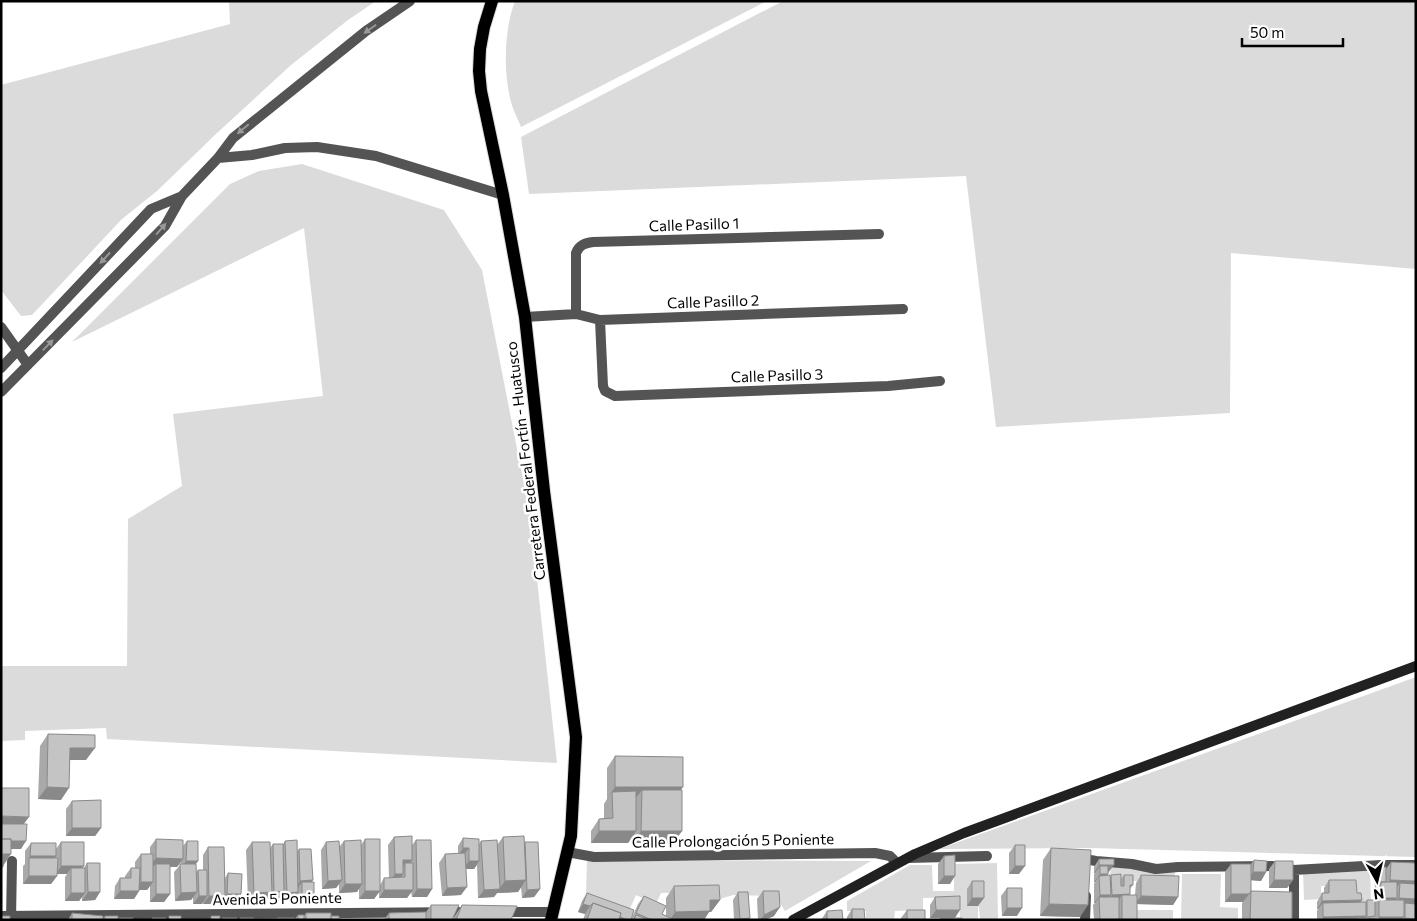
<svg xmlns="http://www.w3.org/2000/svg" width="1417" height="921" font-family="Commissioner,sans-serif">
  <rect width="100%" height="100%" fill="#fff"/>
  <path fill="#dbdbdb" d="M229 1H376L348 20 291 65 217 133 157 191 122 219 32 315 21 316 1 290V85L230 24Z
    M515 1H767L521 127C518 119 513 110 511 102 503 72 504 30 515 1Z
    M783 1H1416V269L1231 253 1230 413 996 427 966 176 529 194 521 137Z
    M302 164 444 210 482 270 530 515 557 763 107 739 106 728 25 731V740L1 741V666H127L128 519 182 486 173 414 323 396 304 228 72 342 230 184 259 171Z
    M1416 677V857L1089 848 939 849Z
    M587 860 871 861 785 911 776 896 733 895 720 899 715 892 661 893 656 904 636 895 628 913 586 894Z
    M997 863 998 920H980L979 907H978V920H960L959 897 923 898V910L895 911 894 920H866V911H847V901L910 865H932L933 891H954V864Z
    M1111 867 1175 871V881H1106V876L1110 875Z
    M1370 868 1371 907H1357L1356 885 1321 886V899L1304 900 1303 871Z
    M1182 874H1221L1220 907 1238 908V920H1181Z
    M1136 910H1173V920H1136Z"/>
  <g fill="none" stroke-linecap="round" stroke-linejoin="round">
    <g stroke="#dbdbdb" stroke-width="14">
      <path id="primary" d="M492 1 484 27 480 49 479 71 481 91 503 195 525 317 544 491 576 737 571 836 551 920"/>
    </g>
    <path stroke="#545454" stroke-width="10" d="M218 158 252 155 285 148 317 147 376 156 503 195
      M576 314V253C579 245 585 243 593 242L879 234
      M525 317 576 314 600 320 903 309
      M600 320 603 386 605 391 615 396 888 386 940 381
      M1 327 28 365
      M1 368 151 209 182 196
      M1 392 165 226 182 196 218 158 233 138 366 31 410 1
      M567 852 594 857 875 853 890 856 897 863
      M908 858 987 856
      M1079 858 1096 861 1132 864 1156 869 1178 867 1272 866 1294 870 1381 865H1416
      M1294 870V920
      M502 912H553
      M1 916 470 912
      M11 920 12 861
      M1085 920 1086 896"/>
    <path stroke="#212121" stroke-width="10" d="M793 920 915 854 964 833 1416 666"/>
    <use href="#primary" stroke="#000" stroke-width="12"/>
  </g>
  <path fill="#a9a9a9" d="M48 734 86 760H70L61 800 38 799 40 746Z
    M615 756 681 790 682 831 673 843H632L633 836 628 843H591V831L599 819 604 818V804L607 799V768Z
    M72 801 101 828 95 836H66V809Z
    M394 837 412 845 416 840 432 889 427 897H412L411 892 407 898H379V892L374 899H359V888L357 892 339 893V884L336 888 322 889 321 850 326 842 340 846 344 841 361 845 365 839 380 885 384 878H389L388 845Z
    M503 837 524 844 525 842 540 889 534 897 522 898 521 887 518 892 497 893 494 897 478 898 477 865 474 869H466L461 895 442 896 439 863 445 854H458V846L463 838 479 844 481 841 497 845Z
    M156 839 183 846 187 841 198 861 196 864V873L198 870H203V855L208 847 225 878 228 873 236 902H221V900L219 904H203V901L202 904H193V897L191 900 175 901 174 872 181 864V862L177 867H170V894L164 902H150V886L147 890H139V891L134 899H114L115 886 120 878H125V876L131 868H135V862L141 854H150V847Z
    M285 841 297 852 299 849 313 880 311 882 308 902H296V896L293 900 281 901V896L278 900H269L268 897 266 900 248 901 246 850 252 842 270 848 273 844H283Z
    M61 842 82 868H84L87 863 100 892 95 900 82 901V897L79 901H65V877L67 874H57V876L51 884H23V866L25 864V851L31 843 56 849Z
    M1015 845 1019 874H1009V853Z
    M1051 848 1080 917 1040 916 1043 860Z
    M944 856 950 884H938V864Z
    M1099 859 1108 873 1107 876 1110 877 1111 875 1121 879 1124 875 1133 885 1130 889 1129 895H1135L1136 883 1141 875 1178 897 1173 905 1137 904V920H1094L1093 905 1095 903H1094V884L1095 882H1094V874L1095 873H1094V867Z
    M1254 860 1266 872 1261 881 1251 880V891L1292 920H1242V903L1243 902H1225V872L1231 864H1251Z
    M1275 861 1293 880 1287 888H1269V869Z
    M1391 862 1416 920H1310L1317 919V911L1318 909H1317V902L1322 893H1324V888L1329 880 1357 893 1362 900 1360 902H1366L1367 900H1375V890L1376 889H1375L1374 871 1377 867 1386 869Z
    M972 881 978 906H967V889Z
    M674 886 720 900 711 912H709L704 920H631L638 904 644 896 662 914 666 916V898Z
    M1007 888 1017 916H1002L1001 896Z
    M763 891 774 916 765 920H758L757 899Z
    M738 892 750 918 749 920H734L733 900Z
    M587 893 631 920H583L585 914 578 912 582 901Z
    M935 897 955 918H930V905Z
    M431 905 452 920H384L389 913 426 912Z
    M462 905 511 920H452Z
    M852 909 865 920H847V917Z
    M907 910 925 920H901V918Z
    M827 911 843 920H821Z
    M72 913 103 919 105 916 118 919 119 918 133 920H68Z
    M306 913 331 916 339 920H276L277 918 295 919 298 915 304 916Z"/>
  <path fill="#898989" d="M70 748H95L86 760H62Z
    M47 787 69 788 61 800 38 799Z
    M615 787H683L675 799 642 790 635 799 612 792 607 799Z
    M1 816 29 817 20 829H1Z
    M72 828H101L95 836H66Z
    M599 831H636L628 843H591Z
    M641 831H682L673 843H632Z
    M1 841H26L21 849H1Z
    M463 848H469L463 856H458Z
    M3 854H11L3 866Z
    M30 856H56L50 864 29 858Z
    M156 858 183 859 177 867 156 866V864L154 866H150Z
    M403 860H412L407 868 405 863 402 868Z
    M186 861H198L192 869H181Z
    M469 861H479L474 869H463Z
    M1099 865H1114L1108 873 1100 866 1095 873H1094Z
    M61 866H84L78 874 71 868 67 874H56Z
    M1015 866H1025L1019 874H1009Z
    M1253 872H1266L1261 881 1248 880Z
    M395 874H403L398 882H389Z
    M1100 874H1108L1102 882 1099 876 1095 882H1094Z
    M29 876H57L51 884H23Z
    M944 876H955L950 884H938Z
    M313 880 307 888 302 882 297 889H295L300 881Z
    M342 880 336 888 322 889 328 881Z
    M526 880 518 892 497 893 494 897 478 898 484 890 499 889 505 881Z
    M1274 880H1293L1287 888H1269Z
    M1390 880 1416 881V887L1400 883 1396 888H1384Z
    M141 882H153L147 890H135Z
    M345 884H362L357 892 339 893Z
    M467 887 461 895 442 896 447 888Z
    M417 889H432L427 897H412Z
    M540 889 534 897 522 898 527 890Z
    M384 890H413L407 898H379Z
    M120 891H139L134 899H114Z
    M284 891 278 900H269L274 892Z
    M365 891H380L374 899H359Z
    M88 892H100L95 900 82 901Z
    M197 892 191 900 175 901 181 893Z
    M272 892 266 900 248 901 254 893Z
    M298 892 293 900 281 901 287 893Z
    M71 893H85L79 901H65Z
    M156 894H170L164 902H150Z
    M227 894H241L236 902H221Z
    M302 894H314L308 902H296Z
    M1130 894 1125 902 1122 895 1117 902 1107 903 1112 895Z
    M1231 894H1249L1243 902H1225Z
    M1100 895H1111L1105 903 1099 897 1095 903H1094Z
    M199 896H207L202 904H193Z
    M209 896H225L219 904H203Z
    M1141 896 1178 897 1173 905 1135 904Z
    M972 898H984L978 906H967Z
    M1380 898H1397L1392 906 1379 900 1375 906Z
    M1399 898 1416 899V905L1405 903 1403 906H1393Z
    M710 900H720L711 912H709L704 920H670L675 912Z
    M1362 900 1356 908 1323 903 1318 909H1317L1322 901Z
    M583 904 590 906 585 914 578 912Z
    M1049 904 1088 905 1080 917 1040 916Z
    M591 907 628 920H600Z
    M780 907 774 916 765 920H760L764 915Z
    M1007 908H1022L1017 916H1002Z
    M936 910H960L955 918H930Z
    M1366 916 1364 920 1357 918 1356 920H1322L1323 917Z
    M1379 917H1404L1402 920H1378Z
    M1405 918 1416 919V920H1403Z"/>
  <path fill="#c4c4c4" stroke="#898989" d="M48 734 95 735V748H70L69 788 47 787Z
    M615 756 683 757V787H615Z
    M1 788H29V817L1 816Z
    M642 790H682V831H641Z
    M636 791V831H599V819L613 818 612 792Z
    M101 800V828H72V801Z
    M1 824H27L26 841H11V839H1Z
    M412 836V860H403V874H395L394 837Z
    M524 836 526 880 505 881 503 837Z
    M463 838 479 839V861H469V848H463Z
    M1 839H11V854H3V867H1Z
    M156 839 183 840V859L156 858Z
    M365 839H380V891H365Z
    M297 840 298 892 287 893 285 841Z
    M361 840 362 884H345L344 841Z
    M416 840H431L432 889H417Z
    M497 840 500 889 484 890 481 841Z
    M187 841H198V861H186Z
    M339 841 342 880 328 881 326 842Z
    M61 842H84V866H61Z
    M252 842H270L272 892 254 893Z
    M525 842H538L540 889 527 890Z
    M31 843H56V856H30Z
    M273 844H283L284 891 274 892Z
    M1015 845H1025V866H1015Z
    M208 847H224L225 896H209Z
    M1051 848 1091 850 1088 905 1049 904Z
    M299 849H311L313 880 300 881Z
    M465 853 467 887 447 888 445 854Z
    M141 854H153V882H141Z
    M955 855V876H944V856Z
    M29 858H58L57 876H29Z
    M1099 859H1114V865H1099Z
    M1254 860 1267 861 1266 872H1253Z
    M1275 861H1293V880H1274Z
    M1391 862 1416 863V881L1390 880Z
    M87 863H100V892H88Z
    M405 863H413V890H384V878L405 877Z
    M156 864H170V894H156Z
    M180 864H196L197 892 181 893Z
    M1231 864H1251V891L1249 894H1231Z
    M1100 866H1108V874H1100Z
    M1377 867H1386V882H1381L1379 885H1377Z
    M71 868H85V893H71Z
    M131 868H140L139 891H120V878H131Z
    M198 870H207V896H199Z
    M228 873 242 874 241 894H227Z
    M1121 874V886H1124V875H1133V885H1130V894L1112 895 1111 875Z
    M1110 875 1111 895H1100L1099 876Z
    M1141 875 1179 876 1178 897 1141 896Z
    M1329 880H1356L1357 893H1361L1362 900 1322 901V893H1329Z
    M972 881H984V898H972Z
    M302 882H314V894H302Z
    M1381 882H1397V898H1380Z
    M1400 883 1416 884V899L1399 898Z
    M719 885 720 900H710V911L675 912 674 886Z
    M1007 888H1022V908H1007Z
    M763 891H779L780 907 764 915Z
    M1251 891 1292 892V920H1250Z
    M738 892H748L750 918 740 919Z
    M587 893 634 910 631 920H628L620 917 621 913 593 903 590 906 583 904Z
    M1122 895H1137V920H1122Z
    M644 896 666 906 662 914 674 920H652L636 913Z
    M960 896V910H936L935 897Z
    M1099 897H1119V920H1100Z
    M1367 900H1375V916L1367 917Z
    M1379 900H1404V917H1379Z
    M1366 902V916L1323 917V903Z
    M593 903 621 913 619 920H587Z
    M1405 903 1416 904V919L1405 918Z
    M431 905H459L452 920H431Z
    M462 905 517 906 511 920H456Z
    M852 909H864L865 920H852Z
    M842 910 843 920H827V911Z
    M907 910H925V920H907Z
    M426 912V920H389V913Z
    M72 913 103 916V920H72Z
    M306 913H331V920H306Z
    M298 915H304V920H298Z
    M636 915 649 920H634Z
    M1 916H10V920H1Z
    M105 916H118V920H105Z
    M169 916H181V920H169Z
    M211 916H220V920H211Z
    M331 916H339V920H331Z
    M119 918H133V920H119Z
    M152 918H166V920H152Z
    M222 918H237V920H222Z
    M240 918H254V920H240Z
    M277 918H295V920H277Z
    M941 918H962V920H941Z
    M1357 918H1367L1375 919V920H1357Z"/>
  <defs><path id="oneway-solid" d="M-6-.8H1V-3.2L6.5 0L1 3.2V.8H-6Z" transform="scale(1.25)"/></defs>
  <g fill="#989898">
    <use href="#oneway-solid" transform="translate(370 29) rotate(145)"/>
    <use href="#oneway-solid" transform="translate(243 129) rotate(140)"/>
    <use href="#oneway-solid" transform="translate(161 229) rotate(-49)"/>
    <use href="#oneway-solid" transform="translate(105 258) rotate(133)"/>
    <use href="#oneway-solid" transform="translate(48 345) rotate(-46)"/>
  </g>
  <g text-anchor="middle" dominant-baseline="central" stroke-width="5" stroke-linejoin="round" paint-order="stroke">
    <g font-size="15" fill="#000" stroke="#fff">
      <text transform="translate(694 224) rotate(-2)">Calle Pasillo 1</text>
      <text transform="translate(713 301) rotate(-2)">Calle Pasillo 2</text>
      <text transform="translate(777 375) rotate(-2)">Calle Pasillo 3</text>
      <text transform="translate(525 461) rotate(-97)">Carretera Federal Fortín - Huatusco</text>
      <text transform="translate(733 840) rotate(-1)">Calle Prolongación 5 Poniente</text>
      <text transform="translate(277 898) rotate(-1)">Avenida 5 Poniente</text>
    </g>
  </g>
  <rect width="1417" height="921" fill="none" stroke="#000000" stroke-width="5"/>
  <g transform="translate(1377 881) rotate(172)" stroke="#ffffff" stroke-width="4" paint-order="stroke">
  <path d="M0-4L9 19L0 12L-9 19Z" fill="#000000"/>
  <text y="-8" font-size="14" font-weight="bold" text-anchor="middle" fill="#000000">N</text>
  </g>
  <path d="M1242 38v8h101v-8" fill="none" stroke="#000000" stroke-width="2.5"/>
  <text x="1250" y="38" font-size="15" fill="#000000" stroke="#ffffff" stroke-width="4" paint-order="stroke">50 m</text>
</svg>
